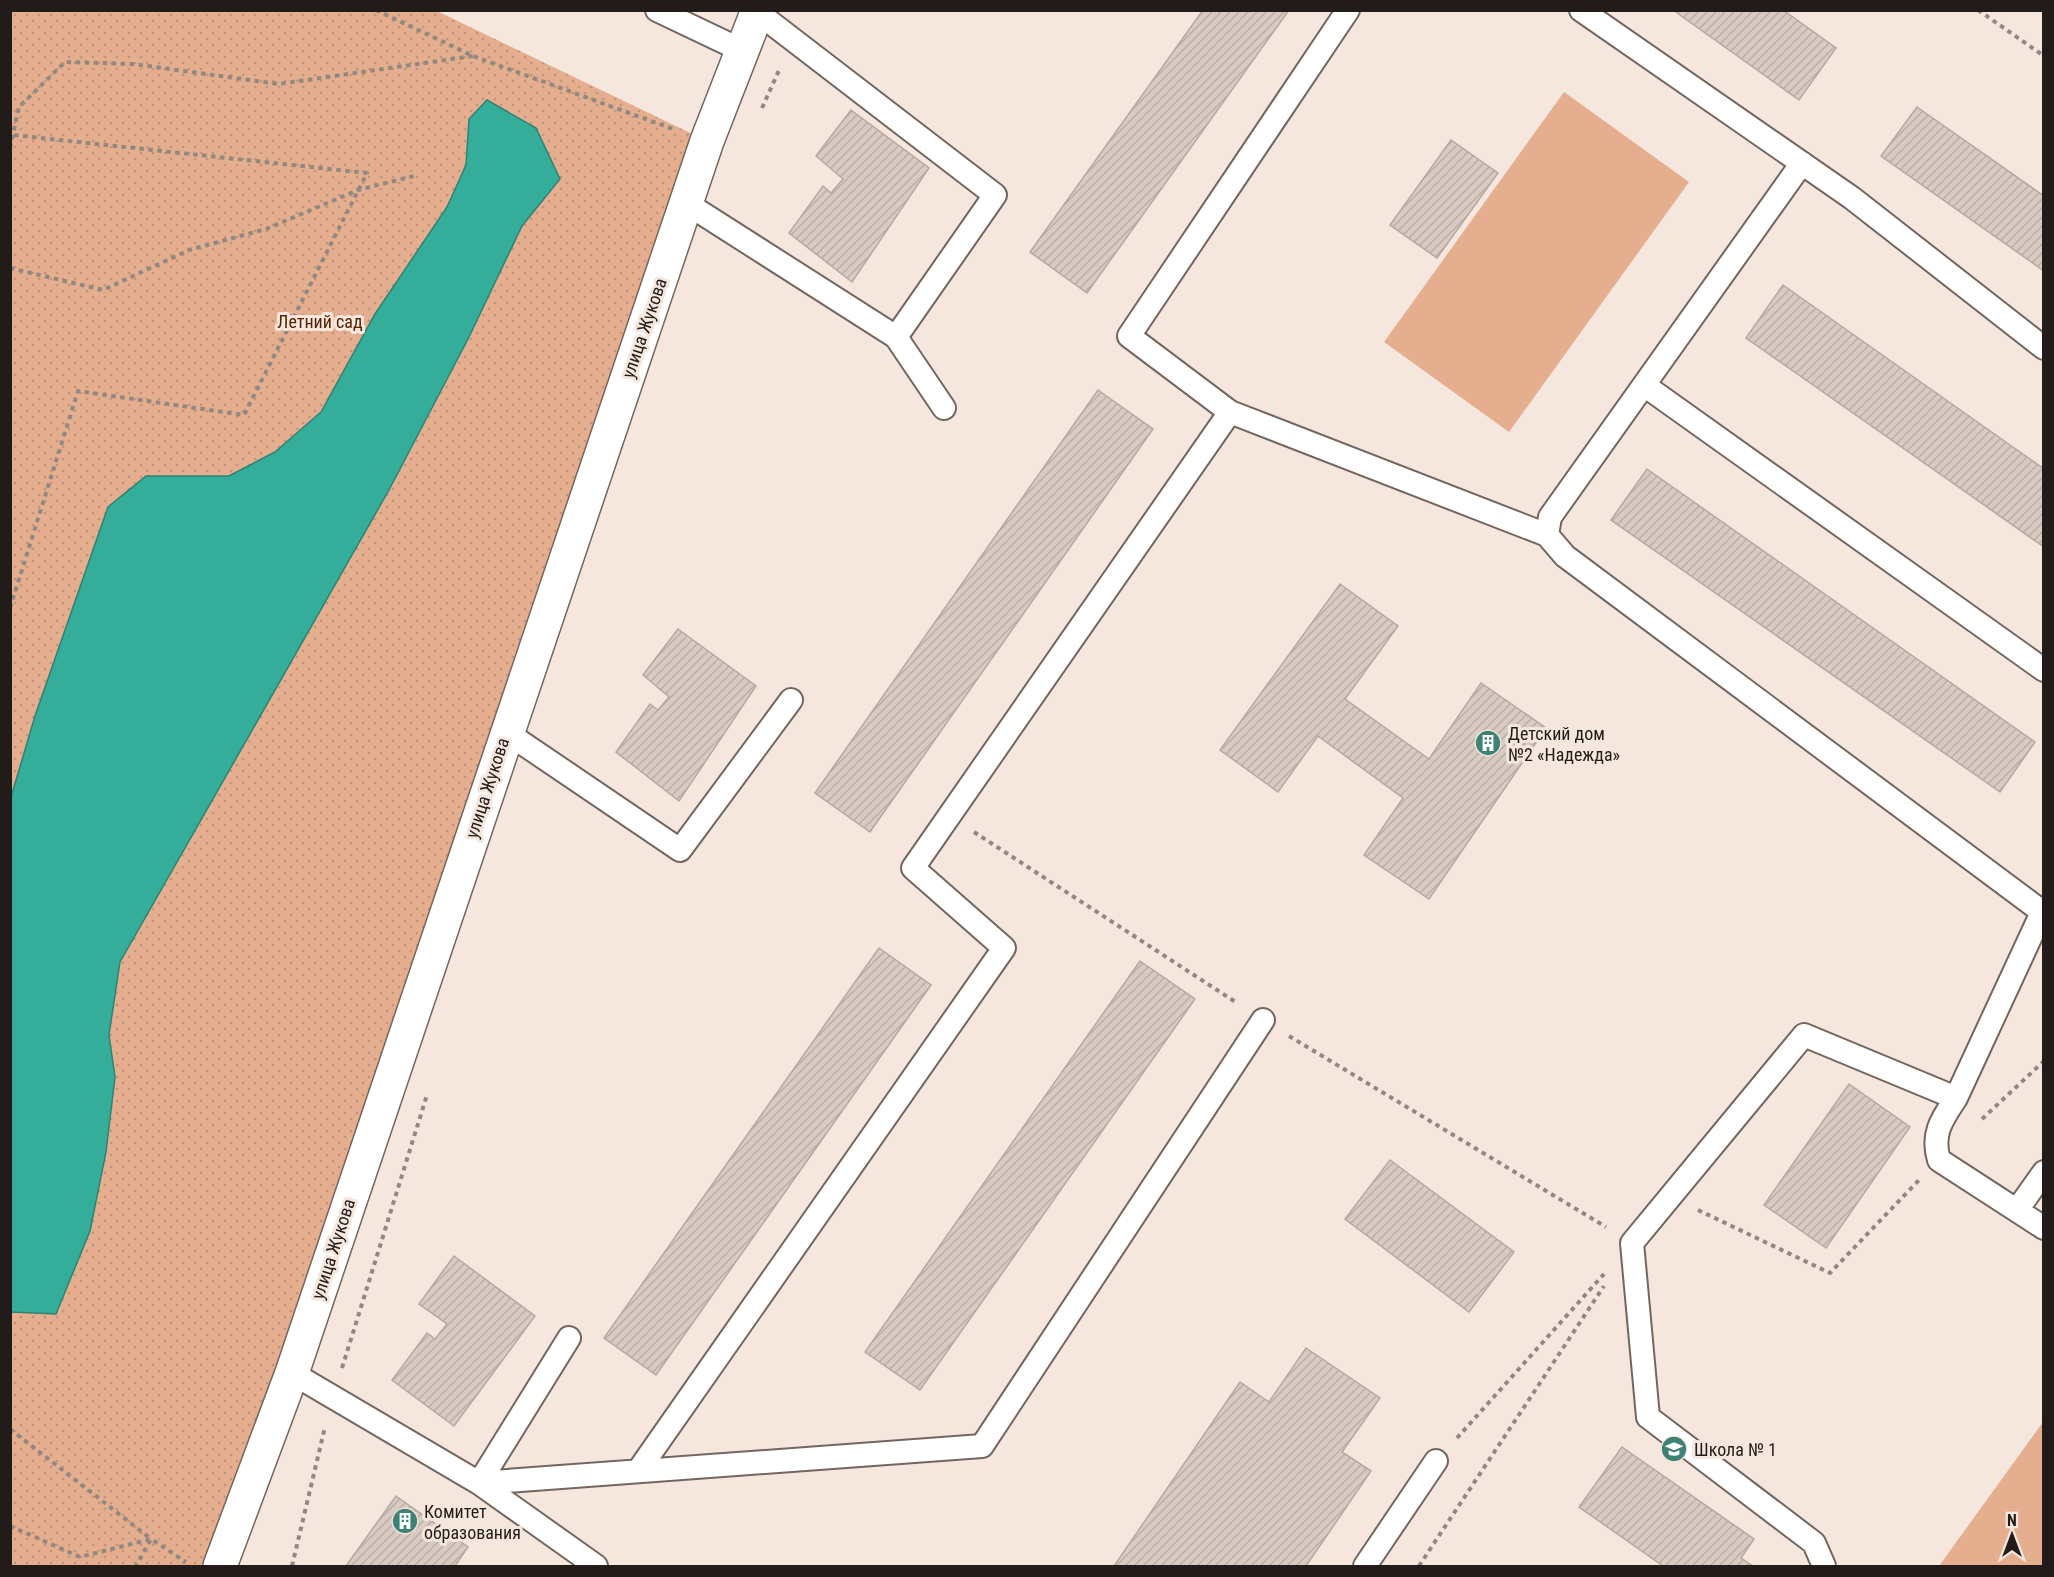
<svg xmlns="http://www.w3.org/2000/svg" width="2054" height="1577" font-family="'Roboto Condensed',sans-serif">
  <defs>
    <pattern id="green-dots" width="8" height="8" patternUnits="userSpaceOnUse" patternTransform="scale(1.5)"><rect width="8" height="8" fill="#e4ae8f"/><path d="M2 2h.1M6 6h.1" fill="none" stroke="#c3957b" stroke-width="1.8" stroke-linecap="round"/></pattern>
    <pattern id="building-hatch" width="6" height="6" patternUnits="userSpaceOnUse" patternTransform="scale(1.5)"><rect width="6" height="6" fill="#dacbc2"/><path d="M-1 1l2-2M0 6l6-6M5 7l2-2" fill="none" stroke="#bbaea6"/></pattern>
  </defs>
  <rect width="100%" height="100%" fill="#f6e7de"/>
  <path fill="url(#green-dots)" d="M11 11H437L707 141 208 1566H11Z"/>
  <path fill="#e4ae8f" d="M1564 92 1689 182 1509 432 1384 342Z
    M2043 1422V1566H1939Z"/>
  <path fill="#34ae9a" stroke="#2e8273" stroke-width="1.5" d="M487 100 536 128 560 179 522 226 468 339 389 490 120 962 109 1035 115 1077 106 1152 90 1231 56 1314 11 1312V797L35 716 108 507 146 476H229L275 452 321 412 375 314 447 207 466 165 469 119Z"/>
  <path fill="url(#building-hatch)" stroke="#b6a79f" stroke-width="1.5" d="M1203 10H1289L1087 293 1030 252Z
    M1673 10H1783L1836 48 1799 100Z
    M1917 107 2044 196V271L1881 156Z
    M851 110 929 168 852 282 789 233 823 186 831 193 843 179 816 156Z
    M1451 140 1498 173 1437 258 1390 225Z
    M1783 285 2044 469V547L1746 338Z
    M1098 390 1153 429 870 832 815 793Z
    M1647 469 2035 742 2000 792 1611 520Z
    M1340 584 1398 626 1345 699 1429 759 1481 683 1546 728 1429 899 1364 855 1403 798 1318 736 1278 792 1220 750Z
    M678 629 756 686 679 801 616 752 650 704 658 710 669 697 643 675Z
    M879 948 931 985 656 1375 604 1338Z
    M1140 961 1195 999 920 1390 865 1352Z
    M1849 1084 1910 1127 1826 1248 1764 1205Z
    M1390 1160 1514 1252 1469 1312 1345 1219Z
    M454 1256 535 1316 454 1426 392 1380 427 1333 435 1339 447 1324 419 1304Z
    M1306 1348 1380 1398 1342 1452 1371 1471 1306 1566H1114L1240 1382 1269 1402Z
    M1622 1447 1754 1539 1741 1558 1753 1566H1663L1579 1507Z
    M396 1496 468 1547 455 1566H346Z"/>
  <g fill="none" stroke-linecap="round" stroke-linejoin="round">
    <g stroke="#73665e" stroke-width="26">
      <path id="lane" d="M657 10 741 50
        M1348 10 1129 336 1230 412 1547 535
        M1581 10 1852 198 2044 348
        M757 12 995 195 896 337
        M1802 163 1550 517 1547 535 1565 556 2041 911
        M686 203 896 337 944 408
        M1644 385 2044 670
        M506 732 680 850 791 700
        M2044 908 1956 1098C1942 1119 1931 1134 1939 1160L2044 1228
        M2017 1210 2044 1172
        M292 1373 479 1483 569 1338
        M638 1471 1004 948 913 868 1230 412
        M596 1566 479 1483 982 1446 1263 1020
        M1365 1566 1436 1461
        M1824 1566 1814 1543 1648 1417 1632 1243 1804 1035 1956 1098"/>
    </g>
    <g stroke="#73665e" stroke-width="36">
      <path id="secondary" d="M220 1566 292 1373 707 141 758 10"/>
    </g>
    <path stroke="#928882" stroke-width="4" stroke-dasharray="4.5 4.5" stroke-linecap="butt" d="M376 10 473 56 673 129
      M1978 10 2044 56
      M762 108 780 68
      M10 148 19 107 65 62 133 64 279 84 473 56
      M10 268 103 290 189 250 266 229 358 190 418 175
      M10 608 78 391 244 415 367 173 13 135
      M974 832 1237 1003
      M1289 1036 1606 1227
      M1982 1119 2044 1061
      M1698 1210 1830 1273 1919 1180
      M342 1368 427 1095
      M10 1429 151 1539 136 1566
      M1457 1438 1604 1274
      M10 1526 80 1557 151 1539 186 1562
      M292 1566 325 1427
      M1419 1566 1604 1286"/>
    <use href="#lane" stroke="#fff" stroke-width="22"/>
    <use href="#secondary" stroke="#fff" stroke-width="33"/>
  </g>
  <defs>
    <g id="building-disc" transform="scale(1.35)"><circle r="9.5" fill="#3e8175" stroke="#f6e7de"/><path d="M-4-6H4V6H1V3H-1V6H-4ZM-2.5-4.3h1.7v1.8h-1.7ZM.8-4.3h1.7v1.8H.8ZM-2.5-1h1.7V.8h-1.7ZM.8-1h1.7V.8H.8Z" fill="#fff"/></g>
    <g id="school-disc" transform="scale(1.35)"><circle r="9.5" fill="#3e8175" stroke="#f6e7de"/><path d="M0-5L7-2L0 1L-7-2ZM-4 1L0 2.5L4 1V4Q0 6-4 4Z" fill="#fff"/></g>
  </defs>
  <g fill-rule="evenodd">
    <use href="#building-disc" x="1488" y="743"/>
    <use href="#school-disc" x="1674" y="1449"/>
    <use href="#building-disc" x="405" y="1521"/>
  </g>
  <g text-anchor="middle" dominant-baseline="central" stroke-width="6" stroke-linejoin="round" paint-order="stroke">
    <g font-size="18" fill="#542400" stroke="#f6e7de">
      <text x="320" y="321">Летний сад</text>
    </g>
    <g font-size="18" fill="#211c19" stroke="#f6e7de">
      <text transform="translate(644 328) rotate(-71)">улица Жукова</text>
      <text transform="translate(487 788) rotate(-72)">улица Жукова</text>
      <text transform="translate(333 1249) rotate(-72)">улица Жукова</text>
    </g>
    <g font-size="18" fill="#211c19" stroke="#f6e7de" text-anchor="start">
      <text x="1508" y="733">Детский дом<tspan x="1508" dy="21">№2 «Надежда»</tspan></text>
      <text x="1694" y="1449">Школа № 1</text>
      <text x="424" y="1511">Комитет<tspan x="424" dy="21">образования</tspan></text>
    </g>
  </g>
  <rect width="2054" height="1577" fill="none" stroke="#211c19" stroke-width="24"/>
  <g transform="translate(2012 1535)" stroke="#f6e7de" stroke-width="4.5" paint-order="stroke">
  <path d="M0-4.5L10 22L0 15L-10 22Z" fill="#211c19"/>
  <text y="-9" font-size="16" font-weight="bold" text-anchor="middle" fill="#211c19">N</text>
  </g>
</svg>
